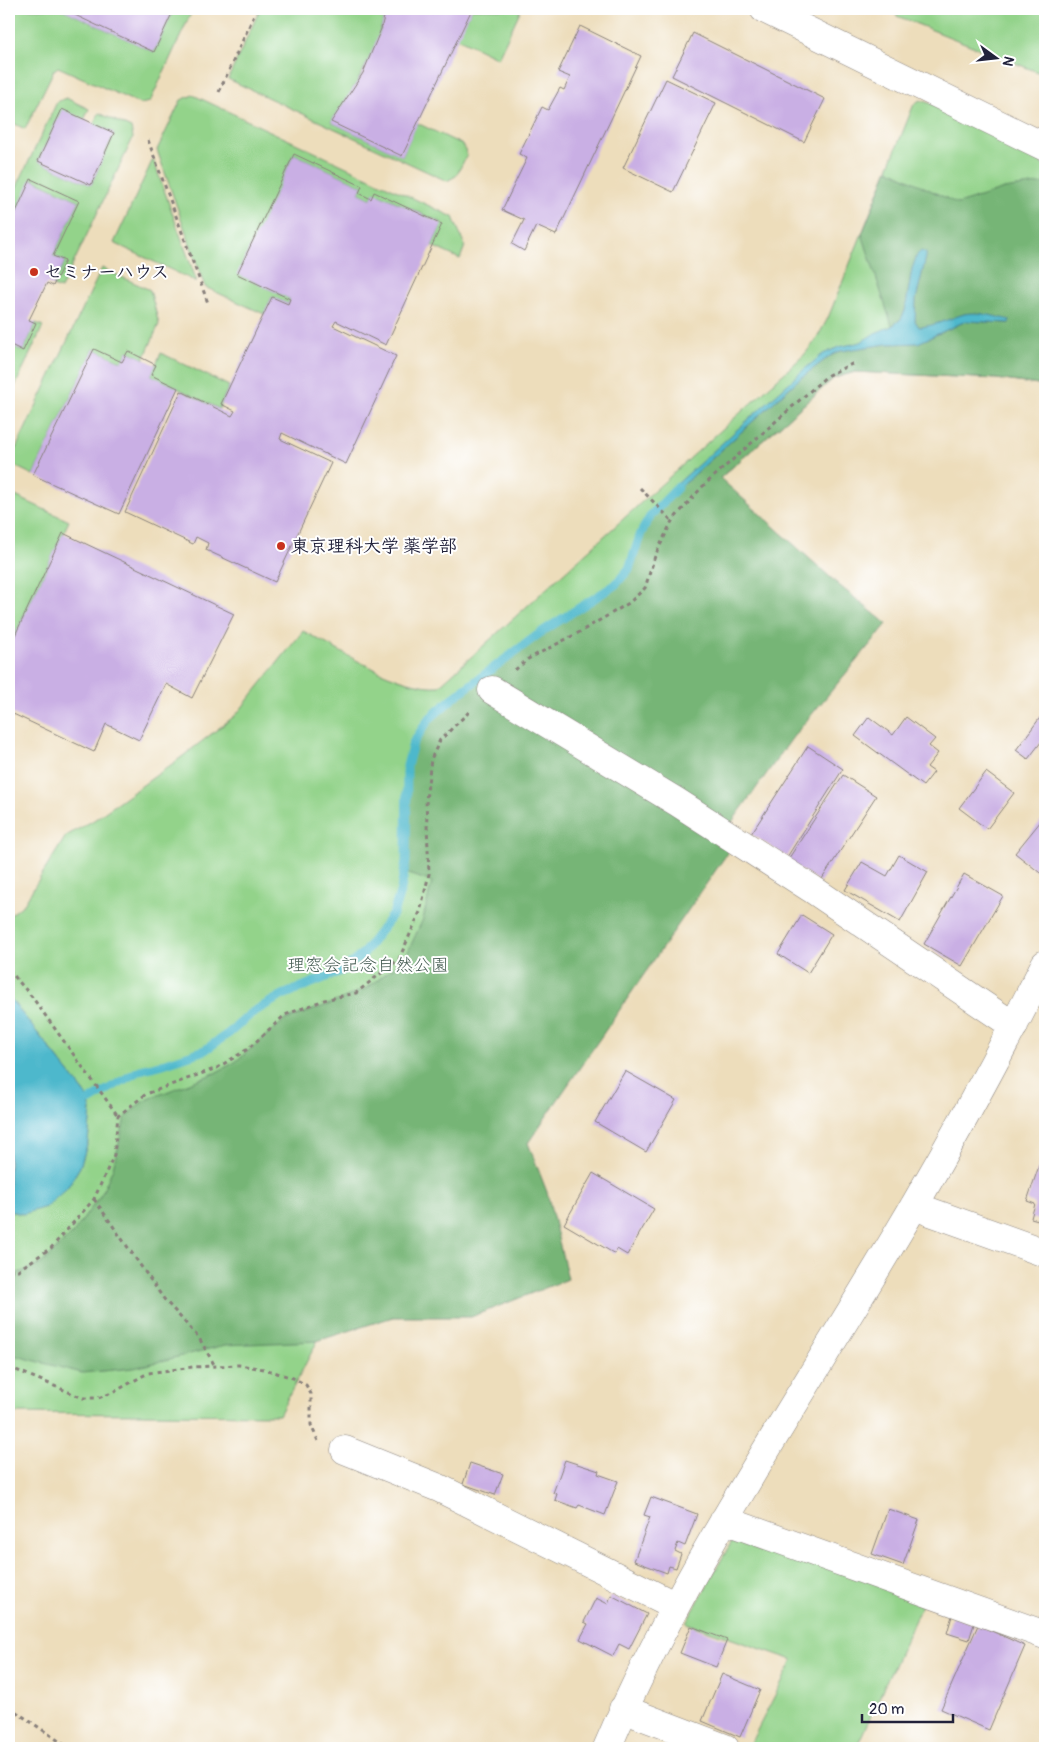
<svg xmlns="http://www.w3.org/2000/svg" width="1054" height="1757" font-family="Pangolin,'Klee One',sans-serif">
  <rect width="100%" height="100%" fill="#fff"/>
  <filter id="ink" filterUnits="userSpaceOnUse"><feTurbulence type="fractalNoise" baseFrequency=".02" numOctaves="2"/><feDisplacementMap in="SourceGraphic" scale="10" xChannelSelector="R" yChannelSelector="G"/><feConvolveMatrix kernelMatrix="1 2 1 2 8 2 1 2 1" color-interpolation-filters="sRGB"/></filter>
  <filter id="wash" filterUnits="userSpaceOnUse"><feTurbulence type="fractalNoise" baseFrequency=".0096" numOctaves="4" result="noise"/><feDisplacementMap in="SourceGraphic" scale="20" xChannelSelector="R" yChannelSelector="G"/><feGaussianBlur stdDeviation="1.12" result="paint"/><feColorMatrix in="noise" values="0 0 0 0 0 0 0 0 0 0 0 0 0 0 0 0 0 1.4 0 .05"/><feComposite in="paint" operator="in"/></filter>
  <g filter="url(#wash)">
    <rect width="100%" height="100%" fill="#edddbb"/>
    <path fill="#93d38a" stroke="#5a7a62" d="M9 9H62L154 52 174 9H187L192 11 150 102 140 104 58 67 54 70 25 129 9 121Z
      M260 9H386C377 52 356 86 331 122L402 156 417 123 463 145 467 155 456 176 447 181 228 79Z
      M472 9H521L498 58 457 38Z
      M894 9H1045V75L897 16Z
      M193 95 453 217 465 246 460 259 432 246 442 223 374 192 371 199 359 193 362 186 294 154 238 274 290 299 288 304 272 297 264 314 205 287 157 150 181 100Z
      M66 98 89 109 84 120 62 110 38 161 91 185 114 133 94 124 99 113 131 128 133 138 61 289 53 286 65 261 53 256 79 201 32 179 9 227V203L57 102Z
      M920 100 935 105 1045 163V386L997 379 855 372 834 378 711 486 390 1201 279 1415 9 1413V1211L23 1214 67 1188 80 1167 88 1142 91 1110 85 1093 9 997V916L23 905 66 836 94 820 179 759 236 715 303 631C339 650 399 689 439 686L804 355 816 340 828 318 914 104Z
      M153 159 197 282 114 243Z
      M102 268 150 290 159 324 144 359 128 351 122 362 94 349 33 475 9 463Z
      M36 323 43 326 9 399V344L23 351Z
      M161 353 229 386 219 409 151 375Z
      M9 493 69 521 9 648Z
      M737 1532 924 1600 856 1748H748L793 1660 686 1623Z"/>
    <path fill="#76b576" stroke="#4c6c58" d="M888 169 958 204 1004 189 1045 183V386L997 379 855 372 834 378 720 478 840 586 887 624 793 737 719 840 731 848 528 1143 547 1192 568 1279 471 1317H393L317 1341 225 1345 134 1368 82 1373 9 1354V1274L13 1275 41 1264 74 1232 102 1193 113 1168 125 1118 141 1103 151 1098 215 1073 235 1062 285 1020 330 1004 369 987 405 958 423 919 432 882 406 873 409 838 408 773 414 745 425 727 455 699 479 680 571 615 617 586 630 571 647 524 672 495 797 381 830 356 840 351 887 344 918 343 966 321 1009 323 965 314 933 326 919 327 915 321 916 299 926 257 912 269 905 311 901 319 892 326 862 234Z"/>
    <path fill="#4eb8cc" stroke="#386d84" d="M921 251 926 253V257L916 299 915 321 919 327C935 326 948 319 964 314 977 311 993 316 1006 319L1010 320 1009 323 966 321 918 343 887 344 840 351 830 356 797 381 672 495 668 492 801 372 823 354 839 347 861 342 875 333 892 326 901 319 905 311 912 269 917 255Z
      M9 997 85 1093 91 1110 88 1142 80 1167 67 1188 46 1207 23 1214 9 1211Z"/>
    <g fill="none" stroke-linecap="round" stroke-linejoin="round">
      <path stroke="#4eb8cc" stroke-width="9" d="M89 1101 140 1070 160 1065 205 1050 229 1033 253 1012 283 995 343 970 363 954 393 914 401 889 406 861 407 766 413 743 429 719 453 698 543 631 615 585 629 569 641 533 651 515 678 487"/>
    </g>
    <g id="blocks">
      <path fill="#c9afe4" d="M62 9H174L154 52Z
        M386 9H472L402 156 331 122 363 73 381 29Z
        M580 26 641 56 556 235 536 226 524 251 512 244 524 220 502 210 527 158 519 154 542 107 548 110 560 88 564 90 570 77 558 72Z
        M693 33 825 99 804 142 672 76Z
        M666 79 716 103 673 192 623 168Z
        M62 109 114 133 91 185 38 161Z
        M294 154 362 186 359 193 371 199 374 192 442 224 386 345 336 321 333 326 396 356 346 464 282 433 280 439 331 463 275 582 206 550 208 543 196 537 193 544 125 512 181 391 232 416 235 411 221 404 272 297 288 304 290 299 237 274Z
        M31 179 79 201 53 256 65 261 53 286 47 283 29 320 36 323 23 351 9 344V227Z
        M94 349 122 362 128 351 156 365 151 375 178 388 119 514 33 475Z
        M63 533 234 614 192 698 166 684 139 740 106 724 94 752 9 712V648Z
        M1045 711V737L1028 759 1016 750Z
        M869 717 893 735 906 717 935 739 929 746 938 753 927 767 934 772 923 786 855 736Z
        M808 746 843 769 787 857 751 834Z
        M986 772 1014 793 987 829 959 808Z
        M843 775 876 796 820 882 787 861Z
        M1045 816V874L1044 876 1015 853Z
        M899 855 928 872 900 922 845 890 862 862 887 876Z
        M964 874 1003 896 962 966 924 944Z
        M802 915 832 934 808 973 778 954Z
        M625 1071 676 1100 646 1152 595 1122Z
        M1042 1157 1045 1158V1222L1031 1218 1035 1204 1027 1201Z
        M593 1173 654 1209 627 1255 617 1249 615 1254 564 1224Z
        M565 1460 599 1471 598 1474 618 1481 605 1515 579 1505 577 1508 555 1500 557 1494 553 1493Z
        M470 1463 503 1474 495 1495 463 1484Z
        M651 1497 697 1514 685 1546 678 1543 675 1551 681 1554 676 1568 669 1566 667 1573 634 1561 650 1517 644 1515Z
        M888 1509 919 1520 903 1565 872 1554Z
        M611 1595 647 1614 629 1649 619 1644 613 1656 580 1639 588 1624 584 1622 596 1598 608 1604Z
        M952 1616 974 1624 969 1640 947 1633Z
        M978 1625 1025 1646 989 1730 941 1709Z
        M691 1626 727 1640 716 1667 680 1653Z
        M722 1674 760 1690 740 1737 702 1721Z"/>
    </g>
  </g>
  <g filter="url(#ink)">
    <use href="#blocks" fill-opacity="0" stroke="#88807b" stroke-width="1"/>
    <g fill="none" stroke-linecap="round" stroke-linejoin="round">
      <g stroke="#88807b" stroke-width="29">
        <path id="minor" d="M764 9 1045 147
          M492 690 677 802 812 889 1014 1026
          M914 1206 1045 1253
          M345 1450 439 1488 676 1606
          M724 1520 1045 1635
          M623 1709 725 1748
          M607 1748C664 1614 742 1489 818 1365 850 1312 883 1259 914 1206 960 1127 1004 1046 1045 964"/>
      </g>
      <path stroke="#88807b" stroke-width="3" stroke-dasharray="4 4" stroke-linecap="butt" d="M219 92 257 9
        M148 140 208 303
        M640 488 672 521
        M515 670 528 659 578 633 629 603 645 588 655 556 672 521 702 487 828 375 854 363
        M9 970 32 997 118 1116
        M94 1199 164 1299 199 1338 215 1366
        M9 1270H18L51 1248 94 1199 114 1155 118 1116 146 1094 217 1068 248 1049 285 1015 324 1000 356 993 399 959 420 912 429 874 426 800 431 759 440 740 471 710
        M9 1367 83 1398H98L112 1393 148 1373 193 1367 239 1365 264 1369 293 1378 306 1385 311 1394V1425L318 1441
        M9 1707 69 1748"/>
      <use href="#minor" stroke="#fff" stroke-width="28"/>
    </g>
  </g>
  <g fill="#c8321e" stroke="#fff" stroke-width="2">
    <circle cx="34" cy="272" r="5"/>
    <circle cx="281" cy="546" r="5"/>
  </g>
  <g text-anchor="middle" dominant-baseline="central" stroke-width="4" stroke-linejoin="round" paint-order="stroke">
    <g font-size="18" font-weight="bold" fill="#22223b" stroke="#fff" text-anchor="start">
      <text x="44" y="272">セミナーハウス</text>
      <text x="291" y="546">東京理科大学 薬学部</text>
    </g>
    <g font-size="18" fill="#4a6057" stroke="#fff">
      <text x="368" y="965">理窓会記念自然公園</text>
    </g>
  </g>
  <rect width="1054" height="1757" fill="none" stroke="#fff" stroke-width="30"/>
  <g transform="translate(996 58) rotate(105)" stroke="#ffffff" stroke-width="4" paint-order="stroke">
  <path d="M0-4L9 19L0 12L-9 19Z" fill="#22223b"/>
  <text y="-8" font-size="14" font-weight="bold" text-anchor="middle" fill="#22223b">N</text>
  </g>
  <path d="M862 1714v8h91v-8" fill="none" stroke="#22223b" stroke-width="2.5"/>
  <text x="869" y="1714" font-size="15" fill="#22223b" stroke="#ffffff" stroke-width="4" paint-order="stroke">20 m</text>
</svg>
